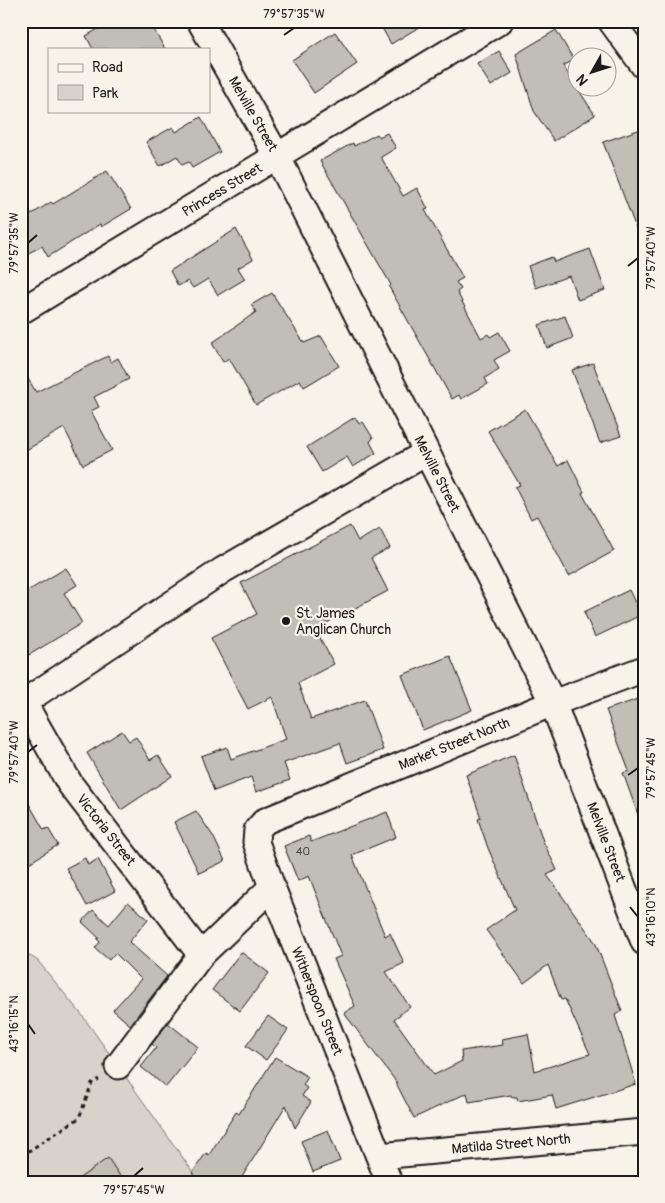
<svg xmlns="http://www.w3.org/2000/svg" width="665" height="1203" font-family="Pangolin,sans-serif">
  <rect width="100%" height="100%" fill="#f7f3e8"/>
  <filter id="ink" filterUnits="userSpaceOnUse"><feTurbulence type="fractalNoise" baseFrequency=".02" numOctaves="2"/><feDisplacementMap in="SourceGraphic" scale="10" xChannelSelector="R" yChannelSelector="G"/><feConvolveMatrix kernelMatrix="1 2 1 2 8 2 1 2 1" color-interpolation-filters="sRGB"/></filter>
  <g filter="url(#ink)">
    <path fill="#d7d3cb" stroke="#7a7874" d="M21 950 38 961 82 1015 200 1182H21Z"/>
    <path fill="#c0beb5" stroke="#1c1c1c" d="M112 21H149L165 49H93L86 36Z
      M378 21H429L391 44Z
      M556 30 574 60 563 66 595 115 554 141 534 111 516 54Z
      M335 32 357 64 314 93 292 60Z
      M499 51 512 73 491 86 477 64Z
      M201 117 220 152 192 168 189 162 182 165 177 156 160 166 146 142 173 127 176 132Z
      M644 128V243L642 244 603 142Z
      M387 133 396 148 381 157 403 196 417 188 428 209 425 210 463 278 456 282 461 289 457 292 481 338 488 334 490 337 499 332 510 351 494 360 499 369 485 378 488 384 461 399 459 395 452 399 389 287 391 285 320 161 353 143 354 146 377 134 379 137Z
      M107 171 131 209 101 227 100 224 48 257 42 246 21 257V221L51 202 53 204Z
      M236 229 253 259 238 268 245 279 218 295 208 279 193 288 188 281 178 286 170 271Z
      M590 249 605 290 578 300 569 276 536 288 528 266 552 257 554 262Z
      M272 293 304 343 321 336 339 366 304 387 300 380 256 405 229 358 223 362 212 343 256 312 251 305Z
      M565 316 573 338 547 348 539 325Z
      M108 356 111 362 118 358 129 379 94 397 99 407 91 411 112 450 83 465 64 428 21 453V367L36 392Z
      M593 363 621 436 600 443 572 370Z
      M525 409 558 466 568 460 584 492 582 493 614 551 569 576 537 516 531 519 515 487 520 485 488 431Z
      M355 417 359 424 363 422 373 438 370 442 376 453 353 467 347 457 322 472 307 447Z
      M350 526 358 541 380 529 390 548 371 558 388 591 315 629 334 664 298 683 311 719 365 700 383 750 347 763 340 743 284 763 290 780 256 792 251 777 214 791 201 756 227 747 231 759 286 739 272 697 248 709 211 638 257 614 241 583Z
      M66 568 77 585 64 593 82 623 29 655 21 642V595Z
      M629 590 641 615 595 637 584 612Z
      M450 656 472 710 423 730 402 675Z
      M638 699 644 716V823H641L623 773 629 771 606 710Z
      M122 731 129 741 136 737 150 760 158 755 172 776 121 810 87 753Z
      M514 755 543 841 557 870 547 875 595 942 622 1011 615 1015 636 1084 556 1109 552 1095 518 1101 517 1097H512L511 1095 469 1102 467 1093 414 1118 394 1079 344 1013 355 1006 334 959 341 956 309 876 298 881 284 846 309 836 311 842 387 812 396 837 352 855 385 936 390 933 404 963 386 972 410 1007 394 1019 434 1075 462 1061 461 1051 503 1045 502 1039 528 1034 535 1071 590 1054 565 999 561 1000 548 965 524 983 486 930 515 910 488 848 478 819 481 818 466 775Z
      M21 790 44 830 48 828 58 845 21 868Z
      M196 811 213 836 225 861 199 873 174 822Z
      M85 858 88 865 98 859 115 891 87 906 66 868Z
      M128 902 148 919 129 942 167 976 130 1025 113 1010 141 979 115 953 109 960 95 948 100 942 97 939 99 938 82 922 93 910 109 925Z
      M241 952 269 973 240 1011 212 990Z
      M268 1016 288 1030 266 1060 246 1046Z
      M168 1023 198 1047 166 1087 141 1067 156 1048 152 1044Z
      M275 1057 308 1077 303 1085 307 1088 302 1096 311 1102 295 1128 286 1105 239 1182H204L192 1173 206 1153 209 1155 236 1112 239 1114Z
      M328 1130 340 1161 313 1172 301 1141Z
      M108 1158 124 1182H74Z"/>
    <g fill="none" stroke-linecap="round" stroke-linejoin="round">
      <g stroke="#1c1c1c" stroke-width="29">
        <path id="minor" d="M200 21 277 156 553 703 644 942
          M611 21 644 66
          M21 311 500 21
          M21 698 70 784 201 955
          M24 702 223 570 426 453
          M118 1066 201 955 272 887
          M379 1156 644 1132
          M389 1182 272 887 256 842 257 830 265 821 553 703 644 669"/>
      </g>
      <path stroke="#1c1c1c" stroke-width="3" stroke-dasharray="4 4" stroke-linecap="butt" d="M21 1156 79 1118 92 1083 99 1079"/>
      <use href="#minor" stroke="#f7f3e8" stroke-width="25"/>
    </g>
  </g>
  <path fill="none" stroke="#1c1c1c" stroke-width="2" d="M284 35 294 28M28 243 37 235M628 266 638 258M28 752 37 745M628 775 638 768M630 907 638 917M28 1024 35 1034M134 1176 143 1168"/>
  <circle fill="#1c1c1c" stroke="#f7f3e8" stroke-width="2" cx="286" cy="621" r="5"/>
  <g text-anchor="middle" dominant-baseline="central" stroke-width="4.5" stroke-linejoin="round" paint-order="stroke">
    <g font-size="11" fill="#454442">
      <text x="303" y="851">40</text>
    </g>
    <g font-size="14" fill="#1c1c1c" stroke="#f7f3e8">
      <text transform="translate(253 114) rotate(60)">Melville Street</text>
      <text transform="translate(222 190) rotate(-31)">Princess Street</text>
      <text transform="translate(437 474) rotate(63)">Melville Street</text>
      <text transform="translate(454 744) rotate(-22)">Market Street North</text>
      <text transform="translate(106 830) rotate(52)">Victoria Street</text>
      <text transform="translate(606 842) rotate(69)">Melville Street</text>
      <text transform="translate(317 1001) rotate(68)">Witherspoon Street</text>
      <text transform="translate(511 1144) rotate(-5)">Matilda Street North</text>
    </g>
    <g font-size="14" fill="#1c1c1c" stroke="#f7f3e8" text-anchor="start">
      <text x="296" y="613">St. James<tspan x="296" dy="16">Anglican Church</tspan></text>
    </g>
  </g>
  <rect width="665" height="1203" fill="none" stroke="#f7f3e8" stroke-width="55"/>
  <rect x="48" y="48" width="162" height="65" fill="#f7f3e8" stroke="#9f9d96"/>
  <rect x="58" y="64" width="25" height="8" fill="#f7f3e8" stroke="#9f9d96"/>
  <text x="92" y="72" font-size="15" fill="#1c1c1c">Road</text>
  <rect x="58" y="85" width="25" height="15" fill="#d7d3cb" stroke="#9f9d96"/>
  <text x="92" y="98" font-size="15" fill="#1c1c1c">Park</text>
  <g transform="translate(592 72) rotate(231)"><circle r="24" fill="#f7f3e8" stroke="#9f9d96"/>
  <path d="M0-4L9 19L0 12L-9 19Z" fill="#1c1c1c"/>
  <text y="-8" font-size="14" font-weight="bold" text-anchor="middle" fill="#1c1c1c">N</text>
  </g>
  <rect x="28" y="28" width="610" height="1148" fill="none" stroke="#1c1c1c" stroke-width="2"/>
  <g font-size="12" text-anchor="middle" fill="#1c1c1c">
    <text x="294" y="18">79°57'35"W</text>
    <text transform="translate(14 243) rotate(-90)" y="4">79°57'35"W</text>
    <text transform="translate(651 258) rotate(-90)" y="4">79°57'40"W</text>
    <text transform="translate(14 752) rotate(-90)" y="4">79°57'40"W</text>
    <text transform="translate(651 768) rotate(-90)" y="4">79°57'45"W</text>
    <text transform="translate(651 917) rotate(-90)" y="4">43°16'10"N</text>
    <text transform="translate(14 1024) rotate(-90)" y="4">43°16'15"N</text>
    <text x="134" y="1194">79°57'45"W</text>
  </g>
</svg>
